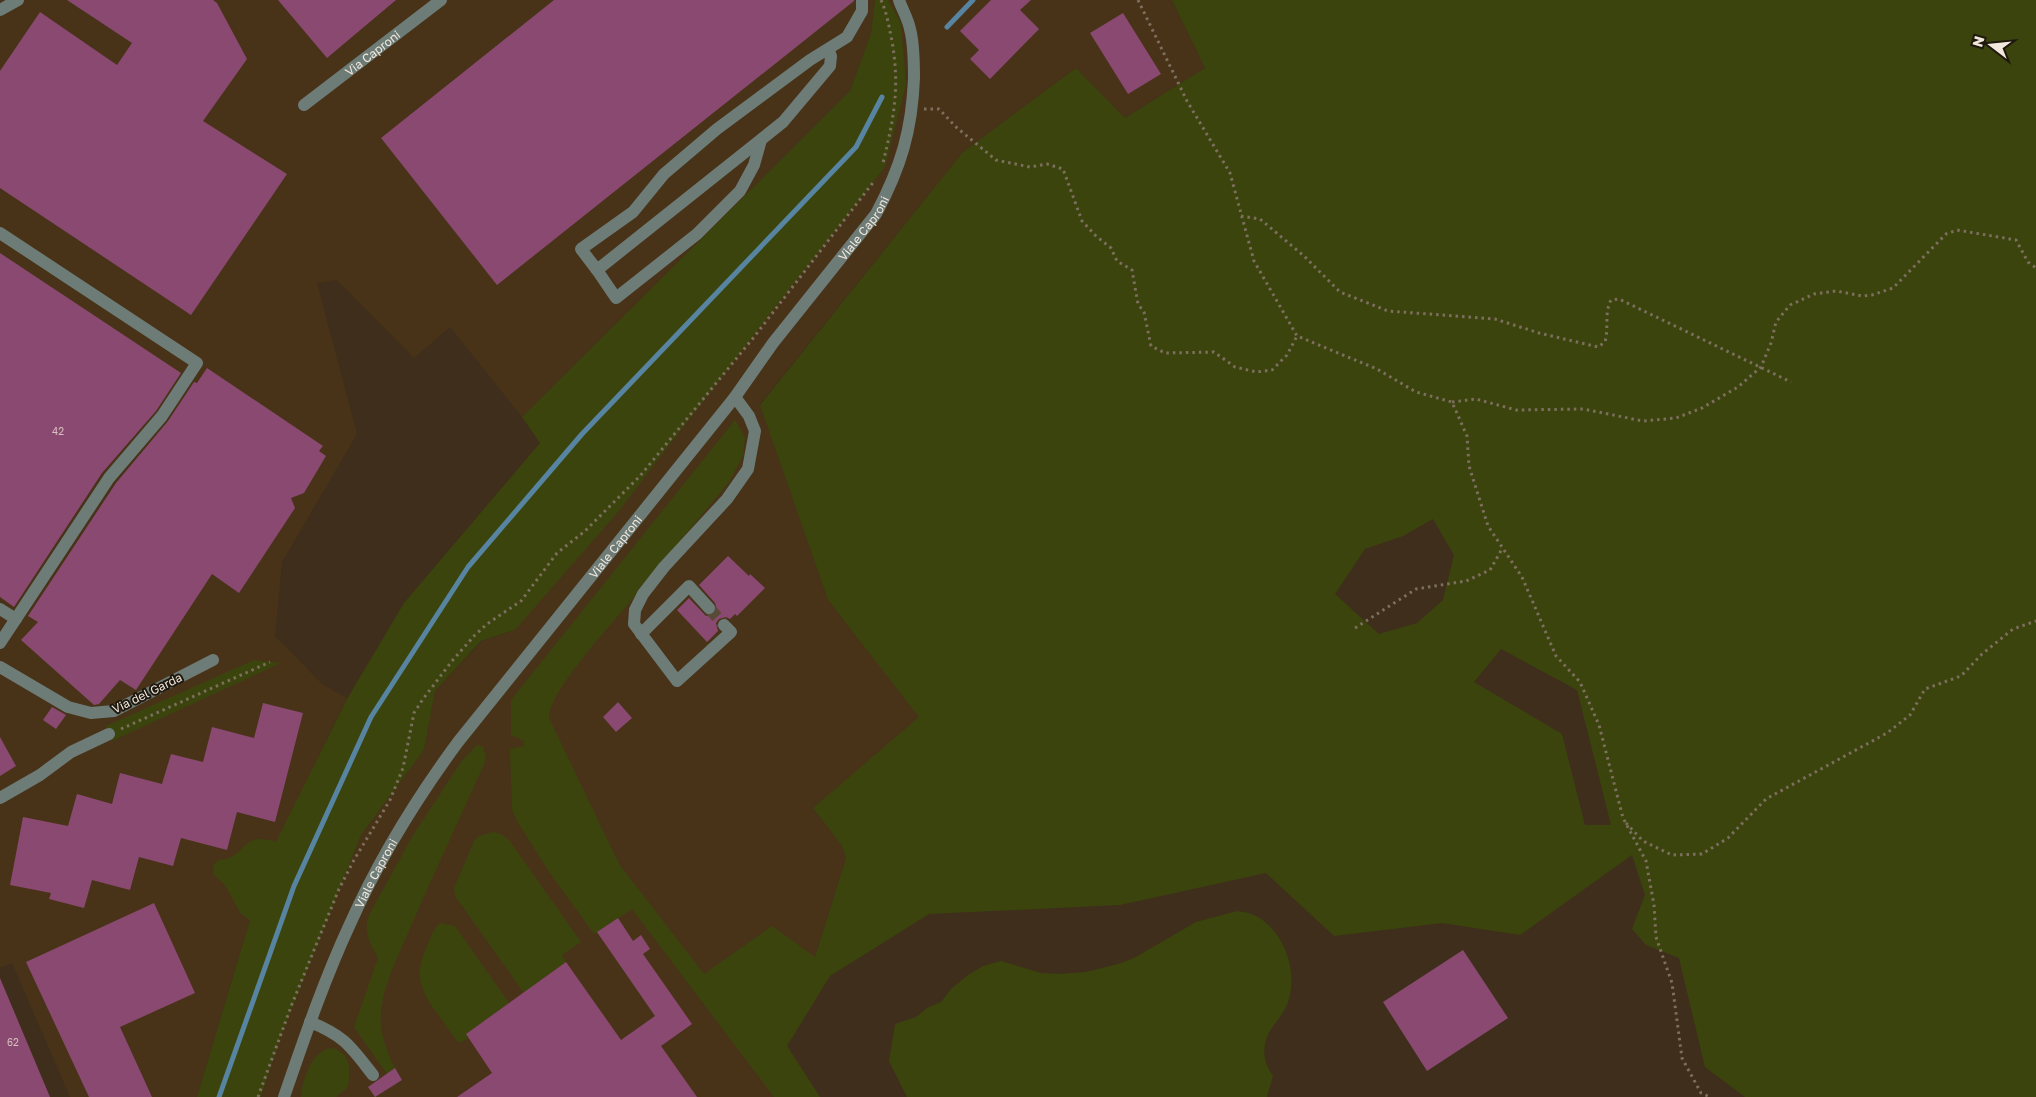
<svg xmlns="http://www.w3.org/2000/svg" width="2036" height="1097" font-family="'Golos Text',sans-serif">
  <rect width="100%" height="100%" fill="#3e2e1b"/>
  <path fill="#483319" d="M0 0H875L871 33 850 91 522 417 450 327 414 358 337 280 317 283 357 434 282 562 275 636 322 684 347 698 276 843 250 920 197 1097H70L12 963 0 968Z
    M888 0H1172L1205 68 1125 118 1076 68 963 152 760 404 828 600 920 717 813 808 842 846 846 858 787 1046 820 1097H261L281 1036 361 835 424 750 435 691 482 641 515 630 885 167 901 23Z"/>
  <path fill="#3c440e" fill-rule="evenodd" d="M875 0H888L901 23 906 84 885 167 779 302 618 512 515 630 481 641 435 691 424 750 361 835 281 1036 261 1097H197L250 920 241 914 225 885 213 874 214 864 219 860C247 859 239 830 276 842L347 699 404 603 540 443 522 417 850 91 871 33Z
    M1172 0H2036V1097H1745L1705 1067 1679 958 1646 945 1632 929 1645 895 1632 855 1520 935 1442 923 1334 936 1266 873 1120 905 929 914 830 976 787 1046 820 1097H774L632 909 594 934 550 873 517 821 512 810 510 749 524 746V741L511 735V700L735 420 745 437 743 456 729 482C697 520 666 559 634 597 616 620 548 691 549 718L619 864 704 974 772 926 815 957 846 858 842 846 813 808 919 717 828 600 760 405 963 152 1076 68 1125 118 1205 68ZM1433 519 1454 555 1443 600 1417 623 1379 634 1335 594 1365 549 1403 536ZM1501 649 1577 690 1611 825H1585L1562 734 1474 682Z
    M254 660 281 663 112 741 106 726Z
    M477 745 484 747 483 752H486L485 762C461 816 435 870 412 924 400 952 385 980 381 1010 379 1030 386 1051 395 1068L387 1074 354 1027 378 958C370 943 363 933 369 915L412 837 461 762Z
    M493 832 501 834 509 840 581 942 562 955 566 962 524 993 455 896 454 888 474 841 479 836Z
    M1237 911C1243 912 1250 913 1256 916 1286 932 1300 976 1286 1007 1281 1018 1269 1028 1266 1040 1262 1054 1265 1064 1273 1076L1267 1097H907L889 1061 895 1024 916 1017 927 1008 941 1002 952 988 968 975 983 966 1001 961 1041 973 1060 974 1086 972 1118 964 1134 958 1196 922Z
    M441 923 455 926 509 1003 466 1034 468 1038 459 1043C452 1035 446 1026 440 1017 421 992 413 977 427 946 431 938 433 927 441 923Z
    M332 1048C352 1053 350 1070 348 1087L336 1097H301C302 1081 312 1049 332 1048Z"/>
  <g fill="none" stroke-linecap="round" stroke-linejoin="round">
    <path stroke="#5784a0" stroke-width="5" d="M947 27 973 0
      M219 1097 294 886 371 717 468 567 582 434 856 147 882 97"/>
  </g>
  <path fill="#894970" d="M67 0H213L217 3 247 59 203 121 287 174 191 315 0 188V71L40 12 117 65 132 43Z
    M278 0H396L327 58Z
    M554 0H854V1L497 285 381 138Z
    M991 0H1031L1020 10 1039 29 990 79 970 59 979 50 960 31Z
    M1123 13 1161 74 1128 94 1090 33Z
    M0 253 181 373 156 411 102 473 14 607 0 597Z
    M207 368 323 446 319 451 326 456 304 493 291 498 295 508 239 593 212 574 136 690 120 680 99 704 94 705 21 640 38 622 28 616 116 483 168 421 194 382 197 383Z
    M728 556 749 576 750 574 765 588 737 616 735 614 730 619 726 617 719 619 716 623 718 631 707 642 677 610 689 598 706 616 715 614 717 610 715 603 699 585Z
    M618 702 632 718 616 732 603 717Z
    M263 703 303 713 275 822 237 812 227 850 181 838 173 866 139 857 130 890 92 880 84 908 49 899 51 893 10 885 23 817 68 826 77 794 112 804 120 773 162 784 171 754 203 762 212 727 254 738Z
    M52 707 66 715 56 729 43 720Z
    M0 737 16 766 0 776Z
    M154 903 195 993 120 1027 152 1097H89L26 962Z
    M618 918 633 941 641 935 650 949 643 954 692 1024 661 1046 697 1097H457L492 1073 466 1034 566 962 621 1040 655 1016 597 932Z
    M1463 950 1508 1018 1427 1071 1383 1002Z
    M0 978 50 1097H0Z
    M395 1068 402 1080 375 1097 368 1087Z"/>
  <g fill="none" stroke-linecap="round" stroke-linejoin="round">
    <path stroke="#594a38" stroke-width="12" stroke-dasharray="12 6" stroke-linecap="butt" d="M709 608 724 625"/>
    <path stroke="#7d6f5e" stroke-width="3" stroke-dasharray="2.5 4" stroke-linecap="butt" d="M881 0C887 13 889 27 892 41 900 88 894 117 883 163
      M1138 0 1187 101 1230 173 1254 261 1297 336 1377 369 1416 392 1452 402 1467 436 1469 466 1488 526 1522 577 1556 656 1580 682 1599 725 1623 818 1646 861 1654 905 1656 937 1672 983 1682 1058 1701 1093 1710 1097
      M924 109H939L956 127 996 160 1030 167 1047 164 1063 169 1082 221 1096 236 1111 248 1117 261 1132 270 1138 304 1144 312 1151 346 1165 353 1214 352 1235 367 1256 372 1272 370 1287 355 1297 336
      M1241 216 1260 219 1304 256 1340 292 1388 311 1495 319 1539 333 1598 347 1605 342C1609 328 1604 313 1611 300L1619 299 1791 382
      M1452 402 1476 399 1516 410 1583 409 1643 421 1676 418 1702 408 1738 387 1761 367 1771 343 1776 322 1790 305 1814 294 1836 291 1862 296 1872 295 1893 288 1946 234 1957 230 2016 240 2028 262 2036 268
      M1355 628 1416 589 1466 581 1490 570 1502 549
      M121 729 270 662
      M1626 823 1643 841 1672 855 1702 854 1728 838 1766 799 1887 733 1910 715 1925 689 1961 676 1982 654 2013 629 2036 621
      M258 1097 292 1004 339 889 354 860 390 800 403 768 414 713 423 699 452 661 475 635 487 624 521 601 557 553 585 531 640 476 754 337 875 180"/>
    <g stroke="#6e7c78" stroke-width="12">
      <path d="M0 10 18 0"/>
      <path d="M828 49 831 56 830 66 783 122 597 270 581 249 633 212 664 174 717 129 810 60 847 37 862 11V0"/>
      <path id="s1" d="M304 105 441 0"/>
      <path d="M0 233 197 363 162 416 109 478 0 643"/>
      <path d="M597 270 616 298 697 234 740 191 754 165 761 140"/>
      <path d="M0 609 16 619"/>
      <path d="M724 625 731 632 677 681 634 624 635 610 643 594 664 567 727 499 748 469 755 431 749 416 735 397"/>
      <path d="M641 634 689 586 709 608"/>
      <path d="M0 667 68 707 91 713 114 711 213 660"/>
      <path d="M0 798 40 775 71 752 109 734"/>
      <path d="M310 1022C345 1036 351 1047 373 1075"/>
      <path id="s2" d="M284 1097C304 1039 324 980 350 924 379 859 416 799 458 742L735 397 773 343 876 214C901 167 912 130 914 78 914 62 914 44 910 29 908 19 902 9 899 0"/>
    </g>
  </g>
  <g text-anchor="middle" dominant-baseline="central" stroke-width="4" stroke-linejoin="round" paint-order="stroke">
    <g font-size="10" fill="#d8c0c1">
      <text x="58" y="431">42</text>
      <text x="13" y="1042">62</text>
    </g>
    <g font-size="12" fill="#f2e8dc" stroke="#1f180f">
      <text stroke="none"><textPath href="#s1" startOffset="86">Via Caproni</textPath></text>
      <text stroke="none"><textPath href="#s2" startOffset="1052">Viale Caproni</textPath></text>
      <text stroke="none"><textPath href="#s2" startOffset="648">Viale Caproni</textPath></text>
      <text transform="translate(147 693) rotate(-26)">Via del Garda</text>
      <text stroke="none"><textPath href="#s2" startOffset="242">Viale Caproni</textPath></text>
    </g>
  </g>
  <g transform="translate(1991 45) rotate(286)" stroke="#1f180f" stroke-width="4" paint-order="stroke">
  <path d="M0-4L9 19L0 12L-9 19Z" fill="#f2e8dc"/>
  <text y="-8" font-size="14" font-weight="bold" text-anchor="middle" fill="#f2e8dc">N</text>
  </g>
</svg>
